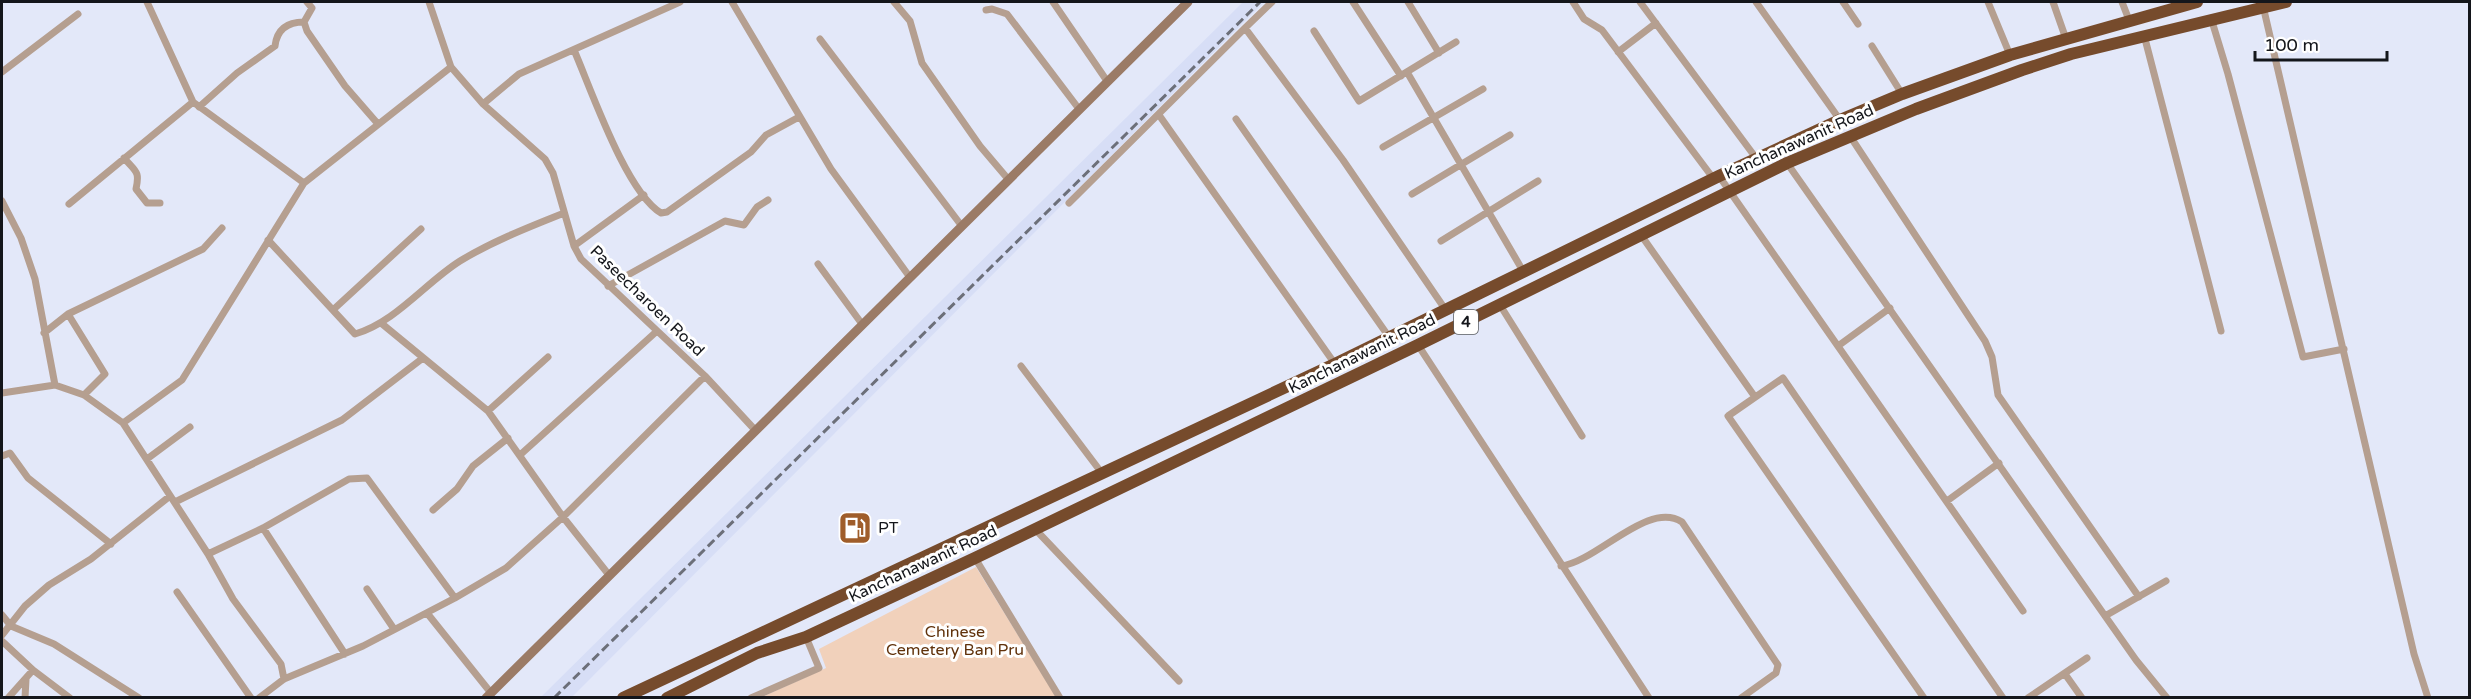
<svg xmlns="http://www.w3.org/2000/svg" width="2471" height="699" font-family="'Varela Round',sans-serif">
  <rect width="100%" height="100%" fill="#e3e8f9"/>
  <path fill="#d7def6" d="M1243 2H1264L572 697H541Z"/>
  <path fill="#f1d1bb" d="M976 567 1056 697 760 698 826 668 819 649Z"/>
  <g fill="none" stroke-linecap="round" stroke-linejoin="round">
    <path stroke="#b59f90" stroke-width="7" d="M147 2 193 102 304 183
      M307 2 312 8 304 22 307 31 345 86 378 124
      M429 2 451 67 483 104 545 159 553 173 574 246 581 259 705 376 756 431
      M732 2 831 169 909 276
      M894 2 910 21 922 63 980 146 1008 179
      M1053 2 1107 81
      M1353 2 1401 76
      M1408 2 1439 53
      M1573 2 1584 19 1602 30 1713 178
      M1640 2 1756 158
      M1756 2 1840 120
      M1843 2 1858 24
      M1988 2 2010 55
      M2053 2 2066 39
      M2122 2 2129 20
      M2263 6 2414 654 2428 698
      M986 10 992 9 1007 14 1079 109
      M2211 18 2228 74 2303 357 2344 349
      M1245 28 1272 2
      M1314 31 1359 101 1456 42
      M2144 35 2221 331
      M820 39 961 225
      M1872 46 1902 94
      M574 50C591 89 626 192 661 213L667 212 751 152 766 135 799 117
      M1618 52 1656 23
      M2 72 78 14
      M1407 72 1523 271
      M483 104 519 74 680 2
      M199 107 237 73 275 46C277 29 288 22 304 22
      M1159 115 1335 364
      M1236 119 1389 337
      M1850 136 1985 341 1992 357 1998 395 2139 597
      M1383 147 1483 89
      M124 158C136 172 140 171 136 189L147 203H160
      M1787 163 2136 660 2167 698
      M1719 176 2023 611
      M1412 194 1510 135
      M2 201 21 238 35 279 55 385 84 395 123 423 208 554 233 599 281 664 284 679
      M1069 203 1245 28 1343 160 1445 309
      M69 204 193 102
      M1641 235 1755 397
      M268 240 355 334C396 322 425 283 460 261 493 241 529 227 564 213
      M1441 241 1538 181
      M574 246 644 195
      M818 264 862 324
      M608 286 725 221 744 225 757 207 768 200
      M1500 305 1582 436
      M334 309 421 229
      M68 314 105 374 84 395
      M381 323 488 411 563 517 609 575
      M44 333 68 314 203 249 222 228
      M1418 345 1649 698
      M1838 346 1890 308
      M1021 366 1101 472
      M2 393 55 385
      M488 411 548 357
      M123 423 182 380 304 183 451 67
      M520 455 657 331
      M2 456 10 453 28 478 111 544
      M147 459 190 427
      M1947 501 1999 463
      M175 502 342 420 423 358
      M433 510 457 489 473 466 508 438
      M263 528 345 654
      M1035 529 1179 681
      M208 554 263 528 349 479 367 478 455 598
      M975 558 1060 698
      M1561 566C1598 561 1648 500 1682 522L1778 665 1776 673 1741 698
      M367 589 394 629
      M177 592 251 698
      M427 613 491 693
      M2 615 11 626 54 644 139 698
      M2105 616 2166 581
      M2 635 25 606 49 585 91 559 170 496
      M2 641 33 670 70 698
      M2065 674 2082 698
      M8 698 33 670
      M25 698 26 679
      M259 698 284 679 363 646 455 598 506 568 563 517 705 376
      M751 698 819 668 806 637
      M1924 698 1728 416 1783 378 2003 698
      M2028 698 2087 658"/>
    <path stroke="#9b7b66" stroke-width="9" d="M486 698 1188 2"/>
    <path stroke="#764b2c" stroke-width="12" d="M623 698 1335 364 1719 176 1840 120 1902 94 2010 55 2197 2
      M667 698 757 653 806 637 975 558 1418 345 1787 163 1916 109 2022 70 2071 54 2286 2"/>
    <path stroke="#6c6f79" stroke-width="3" stroke-dasharray="9 4.5" stroke-linecap="butt" d="M554 698 1260 2"/>
  </g>
  <defs>
    <g id="fuel-square" transform="scale(1.725)"><rect x="-9" y="-9" width="18" height="18" rx="4" fill="#9f5d2a" stroke="#fff"/><path d="M-5.5-6h7V0h2V4h1.3V-2.5L3-4.5l.8-.8L6-3V5H2.5V1h-1V6h-7ZM-4.2-4.7v3.2H.2V-4.7Z" fill="#fff"/></g>
  </defs>
  <g fill-rule="evenodd">
    <use href="#fuel-square" x="855" y="528"/>
  </g>
  <g text-anchor="middle" dominant-baseline="central" stroke-width="6" stroke-linejoin="round" paint-order="stroke">
    <rect fill="#fff" stroke="#5a5c5f" stroke-width="1.5" x="1454" y="310" width="24" height="24" rx="4.5"/>
    <g font-size="15" font-weight="bold" fill="#14161b">
      <text x="1466" y="322">4</text>
    </g>
    <g font-size="16" fill="#14161b" stroke="#fff">
      <text transform="translate(1799 142) rotate(-24)">Kanchanawanit Road</text>
      <text transform="translate(647 301) rotate(44)">Paseecharoen Road</text>
      <text transform="translate(1362 354) rotate(-26)">Kanchanawanit Road</text>
      <text transform="translate(923 564) rotate(-25)">Kanchanawanit Road</text>
    </g>
    <g font-size="16" fill="#14161b" stroke="#fff" text-anchor="start">
      <text x="878" y="528">PT</text>
    </g>
    <g font-size="16" fill="#60310a" stroke="#fff">
      <text x="955" y="632">Chinese<tspan x="955" dy="18">Cemetery Ban Pru</tspan></text>
    </g>
  </g>
  <rect width="2471" height="699" fill="none" stroke="#14161b" stroke-width="6"/>
  <path d="M2255 51v9h132v-9" fill="none" stroke="#14161b" stroke-width="3"/>
  <text x="2264" y="51" font-size="18" fill="#14161b" stroke="#ffffff" stroke-width="4.5" paint-order="stroke">100 m</text>
</svg>
